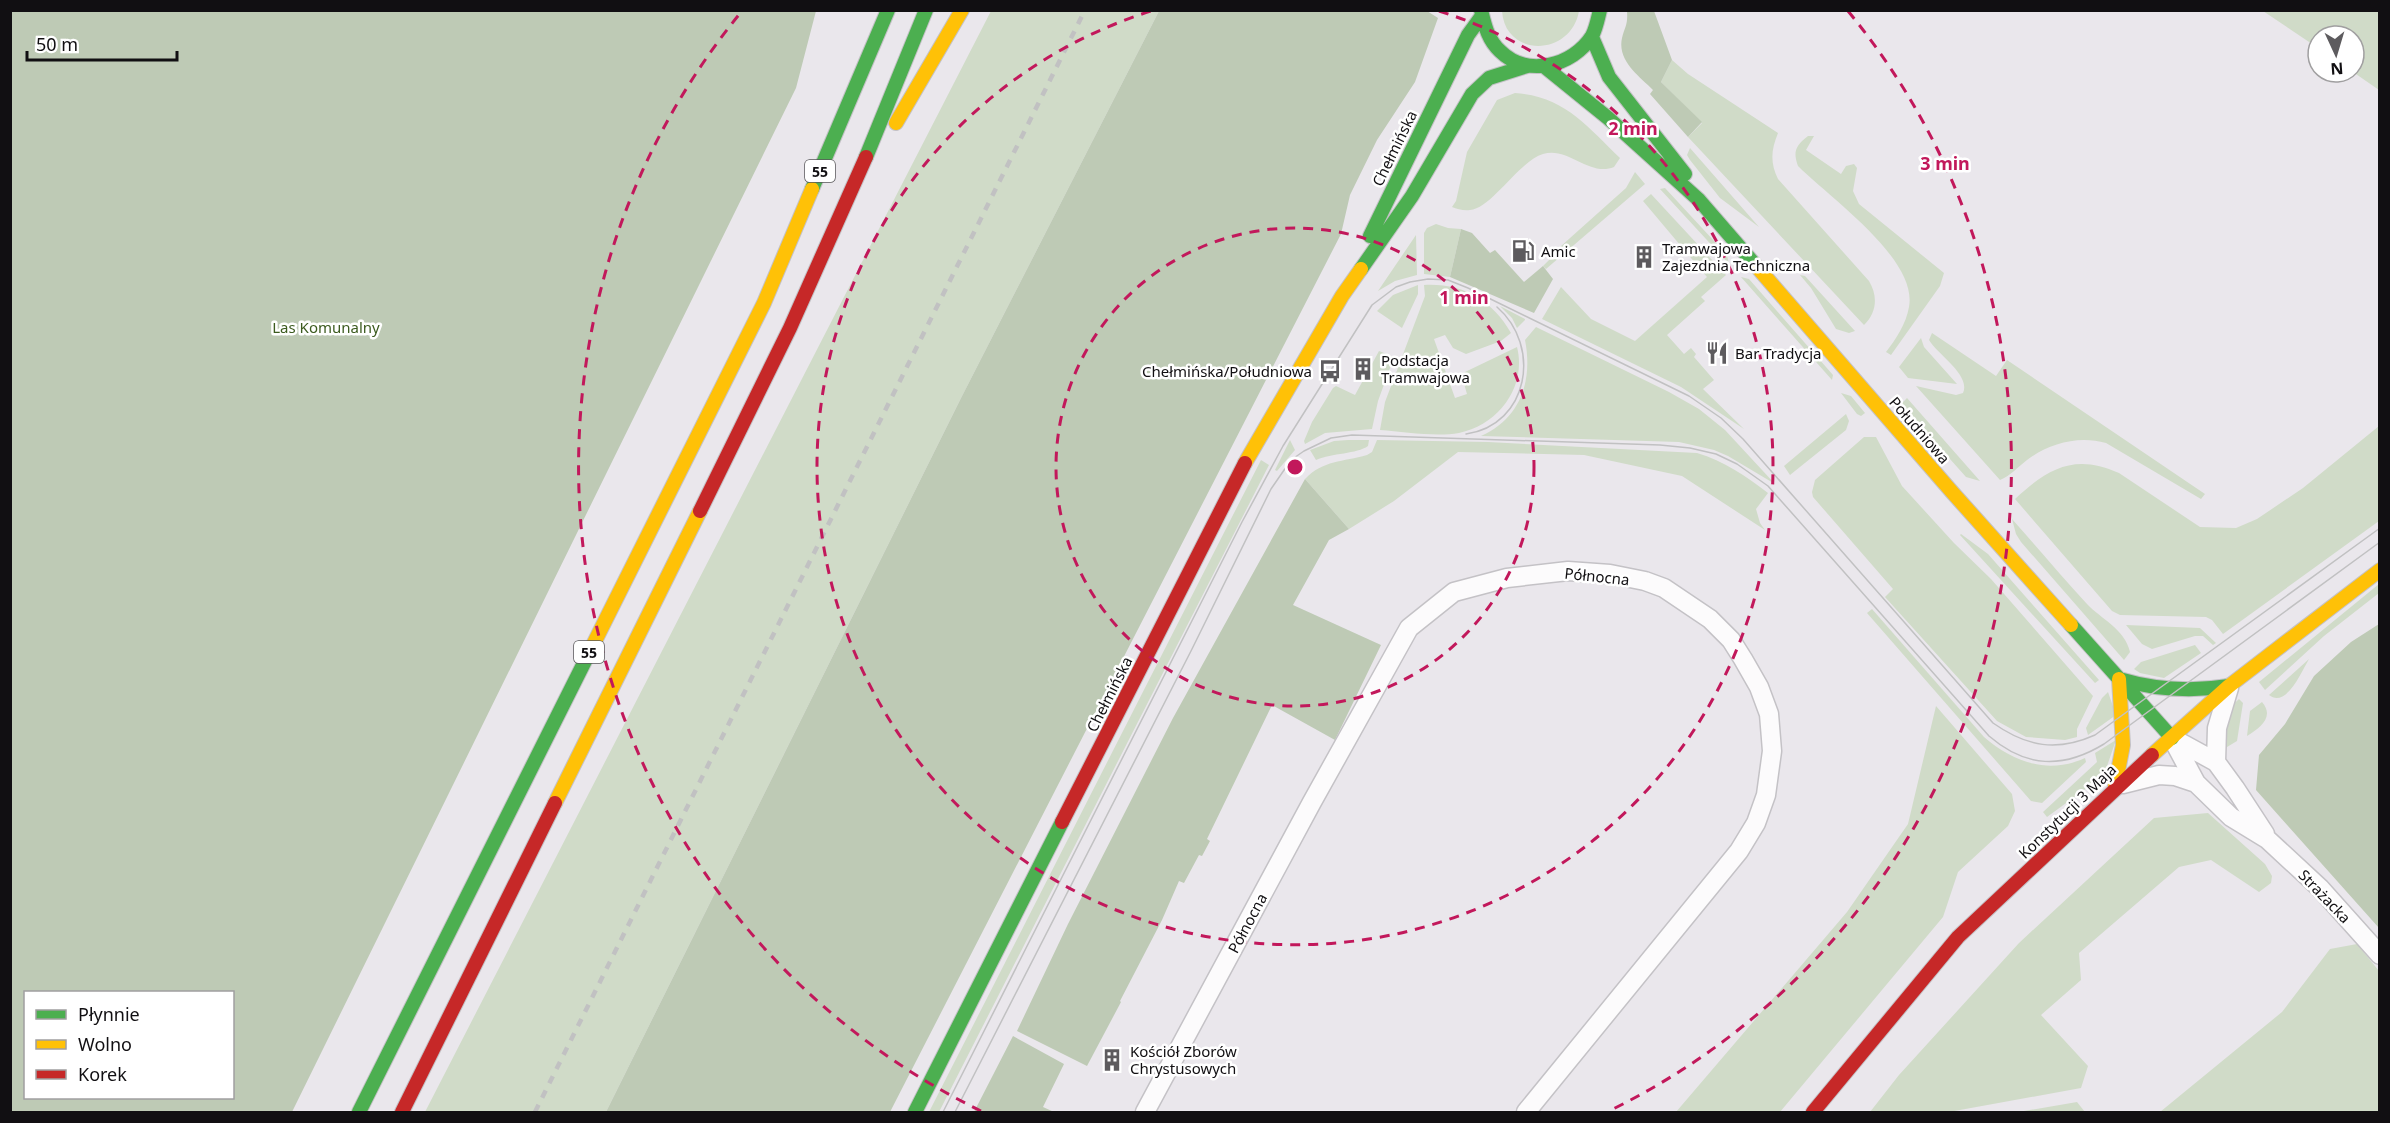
<svg xmlns="http://www.w3.org/2000/svg" width="2390" height="1123" font-family="'Noto Sans',sans-serif">
  <rect width="100%" height="100%" fill="#eae7ec"/>
  <path fill="#d0dbc8" d="M991 11H1159L961 398 606 1112H425Z
    M1502 11V10L1579 11C1571 57 1505 58 1502 11Z
    M2263 11H2379V90L2353 72 2354 36H2318V48Z
    M1672 60 1688 74 1778 133C1771 150 1770 163 1778 179L1869 281C1878 296 1877 312 1864 325L1688 137 1702 123 1661 82Z
    M1515 93C1564 96 1587 126 1620 158L1614 167C1589 177 1568 146 1543 154 1519 161 1492 208 1470 210 1464 211 1457 209 1452 207L1456 201 1467 152 1497 100Z
    M1808 136H1814L1806 150 1841 174 1846 166 1854 164 1857 168 1853 191 1859 204 1944 273 1940 286 1891 355 1886 352C1896 339 1906 324 1909 307 1918 259 1830 198 1798 166 1793 152 1795 146 1808 136Z
    M1690 148 1759 227 1720 198 1690 160 1687 155Z
    M1635 172 1645 184 1546 269 1543 266 1552 257 1551 255 1626 188Z
    M1665 188 1727 255 1729 264 1660 189Z
    M1651 194 1726 275 1701 297 1705 301 1667 335 1684 354 1691 348 1696 354 1694 357 1714 380 1703 389 1744 429 1681 387 1542 319 1561 287 1591 319 1635 341 1707 277 1643 201Z
    M1436 224 1448 228 1461 229 1450 277 1424 274V233L1427 228Z
    M1416 235 1417 275 1395 281 1378 291Z
    M1800 275 1805 276 1855 331 1849 333 1836 329 1811 288Z
    M1741 277 1749 279 1833 375 1832 380Z
    M1418 285V294L1402 328 1377 311 1393 295Z
    M1424 285C1463 283 1492 300 1511 333L1501 341 1466 354 1453 348 1445 335 1434 339 1455 398 1467 394 1462 377 1465 372 1517 347C1527 386 1499 425 1459 433 1436 437 1404 432 1380 430L1385 402 1425 296Z
    M1500 306 1525 319V320L1517 328 1512 318Z
    M1536 327 1669 392 1699 409 1725 430 1775 484 1728 456 1714 450 1679 442 1481 436C1521 418 1533 380 1525 340Z
    M1932 333 1996 376 2007 360 2205 494 2201 499 2106 443C2079 435 2049 443 2027 460 2018 467 2010 476 2000 480L1916 386 1956 395 1963 393C1971 375 1938 355 1929 340Z
    M1921 338 1924 347 1957 384 1908 378 1899 367Z
    M1379 351 1394 357 1378 401 1372 429 1325 433 1305 444 1304 441 1312 422 1333 388 1336 386 1355 395Z
    M1841 393 1851 396 1865 413 1861 416 1857 414Z
    M1907 398 1980 481 1966 477 1901 404Z
    M1846 414 1849 421 1846 430 1790 475 1784 466Z
    M2379 426V521L2223 634 2212 620 2206 617 2120 615 2112 611 2015 499C2048 468 2075 453 2119 473L2200 527 2236 528 2257 519 2303 488Z
    M1864 437H1876L1902 486 1954 543 1991 579 2093 696 2077 729V737L2065 740 2026 737 1997 721 1885 597 1893 589 1813 497 1812 492 1815 480Z
    M1290 440 1295 450 1277 471 1275 470Z
    M1348 440H1369L1368 446C1357 454 1332 453 1316 460L1310 450 1334 441Z
    M1377 440 1488 442 1697 453C1724 461 1746 476 1768 493L1756 509 1760 523 1765 530 1682 476 1584 455 1458 452 1394 501 1349 529 1305 479C1323 460 1343 462 1367 455L1372 452Z
    M1261 460 1269 465 939 1112H929Z
    M2012 519C2037 547 2061 576 2087 604 2101 619 2125 629 2130 652L2124 660 2021 542 2016 534Z
    M1961 534 1988 554 2099 680 2095 683 1960 535Z
    M2379 584V593L2324 636 2265 690 2259 682Z
    M1872 609 1984 737C2013 762 2048 775 2085 758L2086 762 2042 803 2031 801 1867 613Z
    M2126 625 2200 628 2216 643 2213 645 2203 636H2195L2152 649 2142 644Z
    M2195 645 2201 653 2164 678 2140 673 2134 669 2141 662Z
    M2309 659C2302 671 2286 709 2269 695Z
    M2108 692 2116 715 2088 735 2086 728 2102 698Z
    M2239 699 2243 703 2237 741 2222 750 2227 710Z
    M2262 702C2275 717 2260 728 2247 736L2250 711Z
    M1936 706 2012 794 2015 811 2008 826 1958 872 1943 917 1780 1112H1676L1847 912 1908 824Z
    M2116 740 2106 769 2095 782 2047 817 2043 812 2097 762 2095 753Z
    M2208 813 2265 864 2272 876 2271 883 2259 892 2211 860 2179 867 2079 953 2081 980 2041 1015 2088 1066 2081 1088 1949 1112H1870L1899 1075 2019 943 2154 818Z
    M2357 944 2379 971V1112H2160L2282 1012 2330 949Z
    M2077 1102 2085 1112H2018Z"/>
  <path fill="#becab5" fill-rule="evenodd" d="M10 11H816L796 88 292 1112H11ZM232 992V1098H26V992Z
    M1427 11 1438 18 1415 82 1377 140 1350 195 1341 234 890 1112H606L961 398 1159 11Z
    M1627 11H1654L1672 60 1661 82 1702 122 1688 137 1650 94 1653 90C1639 76 1617 61 1622 38 1625 26 1628 25 1627 11Z
    M1461 229 1472 233 1490 253 1495 250 1524 282 1543 266 1553 279 1534 313 1450 277Z
    M1305 479 1349 529 1329 540 1293 605 1381 645 1335 740 1272 705 1207 839 1210 841 1202 856 1199 855 1184 883 1179 881 1162 920 1120 1001 1121 1002 1087 1066 1017 1031 1068 924 1173 718Z
    M2379 624V928L2256 790 2259 755 2285 724 2314 676 2351 642Z
    M1013 1036 1064 1064 1043 1107 1054 1112H974Z"/>
  <g fill="none" stroke-linecap="round" stroke-linejoin="round">
    <g stroke="#c4c2c6" stroke-width="21">
      <path id="street" d="M2172 738 2216 762 2235 788 2265 834
        M2172 738 2196 783
        M2216 762 2217 728 2229 688
        M2123 784 2159 775 2175 776 2196 783 2231 817 2267 839 2320 888 2380 955
        M1145 1112 1312 802 1409 628 1454 592 1507 578 1568 571 1610 574 1645 581 1664 588 1710 619 1731 640 1743 659 1759 687 1769 714 1772 751 1766 795 1756 823 1739 851 1526 1112"/>
    </g>
    <g stroke="#c4c2c6" stroke-width="16">
      <path id="fast" d="M1481 10C1485 26 1488 40 1500 51 1527 78 1573 66 1592 36 1596 29 1598 18 1600 10
        M1592 37 1609 77 1685 174
        M1545 67 1608 118 1699 200 1757 267
        M866 157 926 10
        M812 189 888 10
        M1370 236 1468 35 1481 17
        M1361 269 1412 196 1472 94 1489 78 1527 66
        M2071 625 2172 738
        M2119 679C2156 690 2191 692 2229 686
        M359 1112 592 647
        M915 1112 1062 822"/>
    </g>
    <g stroke="#c4c2c6" stroke-width="16">
      <path id="slow" d="M896 123 962 10
        M1757 267 1952 492 2071 625
        M1245 463 1342 296 1361 269
        M592 647 764 303 812 189
        M2152 755 2229 686 2380 570
        M2115 787 2123 745 2119 679
        M555 803 700 511"/>
    </g>
    <g stroke="#c4c2c6" stroke-width="16">
      <path id="jam" d="M700 511 790 328 866 157
        M1062 822 1245 463
        M402 1112 555 803
        M1813 1112 1958 937 2152 755"/>
    </g>
    <use href="#street" stroke="#fcfbfc" stroke-width="18"/>
    <use href="#fast" stroke="#4caf50" stroke-width="14"/>
    <use href="#slow" stroke="#ffc107" stroke-width="14"/>
    <use href="#jam" stroke="#c62828" stroke-width="14"/>
    <path stroke="#c1c1c2" stroke-width="1.5" d="M1466 434C1529 425 1542 346 1497 307
      M943 1112 1242 522 1283 446 1372 305 1396 287 1410 282 1428 279 1448 280 1468 288 1689 396 1721 418 1743 439 1993 723C2027 747 2057 752 2095 735L2380 528
      M955 1112 1191 651 1271 489 1291 460 1304 451 1331 438 1352 435 1660 445 1690 448 1716 454 1737 464 1768 486 1989 736C2026 768 2063 769 2104 744L2380 542"/>
    <path stroke="#c1c1c2" stroke-width="4.5" stroke-dasharray="8 8" stroke-linecap="butt" d="M535 1112 1085 10"/>
  </g>
  <g fill="none" stroke="#c2185b" stroke-width="3" stroke-dasharray="10 8">
    <circle cx="1295" cy="467" r="239"/>
    <path d="M1439 11A478 478 0 1 1 1151 11"/>
    <path d="M981 1111A717 717 0 0 1 742 11M1848 11A717 717 0 0 1 1609 1111"/>
  </g>
  <defs>
    <g id="fuel-bare" transform="scale(1.8)"><path d="M-5.5-6h7V0h2V4h1.3V-2.5L3-4.5l.8-.8L6-3V5H2.5V1h-1V6h-7ZM-4.2-4.7v3.2H.2V-4.7Z" fill="#5d5b5e" stroke="#fff" stroke-width="2.5" paint-order="stroke"/></g>
    <g id="building-bare" transform="scale(1.8)"><path d="M-4-6H4V6H1V3H-1V6H-4ZM-2.5-4.3h1.7v1.8h-1.7ZM.8-4.3h1.7v1.8H.8ZM-2.5-1h1.7V.8h-1.7ZM.8-1h1.7V.8H.8Z" fill="#5d5b5e" stroke="#fff" stroke-width="2.5" paint-order="stroke"/></g>
    <g id="restaurant-bare" transform="scale(1.8)"><path d="M-5-6h1v4h1v-4h1v4h1v-4h1v5L-1.5 .5V6h-2V.5L-5-1ZM5-6V6H3V1.5H1.5Q1.5-4 5-6Z" fill="#5d5b5e" stroke="#fff" stroke-width="2.5" paint-order="stroke"/></g>
    <g id="bus-bare" transform="scale(1.8)"><path d="M-5-6H5V4H4V6H2V4H-2V6H-4V4H-5ZM-3.5-4V0h7V-4ZM-3.5 1.2v1.5H-2V1.2ZM2 1.2v1.5H3.5V1.2Z" fill="#5d5b5e" stroke="#fff" stroke-width="2.5" paint-order="stroke"/></g>
  </defs>
  <g fill-rule="evenodd">
    <use href="#fuel-bare" x="1523" y="251"/>
    <use href="#building-bare" x="1644" y="257"/>
    <use href="#restaurant-bare" x="1717" y="353"/>
    <use href="#building-bare" x="1363" y="369"/>
    <use href="#bus-bare" x="1330" y="371"/>
    <use href="#building-bare" x="1112" y="1060"/>
  </g>
  <g text-anchor="middle" dominant-baseline="central" stroke-width="5" stroke-linejoin="round" paint-order="stroke">
    <g fill="#fff" stroke="#585759" stroke-width="1.5">
      <rect x="805" y="160" width="30" height="22" rx="4.5"/>
      <rect x="574" y="641" width="30" height="22" rx="4.5"/>
    </g>
    <g font-size="14" font-weight="bold" fill="#110f12">
      <text x="820" y="171">55</text>
      <text x="589" y="652">55</text>
    </g>
    <g font-size="15" fill="#110f12" stroke="#fff">
      <text transform="translate(1394 148) rotate(-64)">Chełmińska</text>
      <text transform="translate(1920 430) rotate(49)">Południowa</text>
      <text transform="translate(1597 576) rotate(6)">Północna</text>
      <text transform="translate(1109 694) rotate(-63)">Chełmińska</text>
      <text transform="translate(2067 811) rotate(-44)">Konstytucji 3 Maja</text>
      <text transform="translate(2325 896) rotate(46)">Strażacka</text>
      <text transform="translate(1247 923) rotate(-62)">Północna</text>
    </g>
    <g font-size="15" fill="#110f12" stroke="#fff" text-anchor="start">
      <text x="1662" y="248">Tramwajowa<tspan x="1662" dy="17">Zajezdnia Techniczna</tspan></text>
      <text x="1541" y="251">Amic</text>
      <text x="1735" y="353">Bar Tradycja</text>
      <text x="1381" y="360">Podstacja<tspan x="1381" dy="17">Tramwajowa</tspan></text>
      <text x="1312" y="371" text-anchor="end">Chełmińska/Południowa</text>
      <text x="1130" y="1051">Kościół Zborów<tspan x="1130" dy="17">Chrystusowych</tspan></text>
    </g>
    <g font-size="15" fill="#3c5b1f" stroke="#fff">
      <text x="326" y="327">Las Komunalny</text>
    </g>
  </g>
  <circle cx="1295" cy="467" r="9" fill="#c2185b" stroke="#fff" stroke-width="3"/>
  <g font-size="18" text-anchor="middle" font-weight="bold" fill="#c2185b" stroke="#fff" stroke-width="5" stroke-linejoin="round" paint-order="stroke">
    <text x="1633" y="135">2 min</text>
    <text x="1945" y="170">3 min</text>
    <text x="1464" y="304">1 min</text>
  </g>
  <rect width="2390" height="1123" fill="none" stroke="#110f12" stroke-width="24"/>
  <rect x="24" y="991" width="210" height="108" fill="#ffffff" stroke="#a09fa0" stroke-width="1.5"/>
  <rect x="36" y="1010" width="30" height="9" fill="#4caf50" stroke="#a09fa0" stroke-width="1.5"/>
  <text x="78" y="1021" font-size="18" fill="#110f12">Płynnie</text>
  <rect x="36" y="1040" width="30" height="9" fill="#ffc107" stroke="#a09fa0" stroke-width="1.5"/>
  <text x="78" y="1051" font-size="18" fill="#110f12">Wolno</text>
  <rect x="36" y="1070" width="30" height="9" fill="#c62828" stroke="#a09fa0" stroke-width="1.5"/>
  <text x="78" y="1081" font-size="18" fill="#110f12">Korek</text>
  <g transform="translate(2336 54) rotate(176)"><circle r="28" fill="#ffffff" stroke="#a09fa0" stroke-width="1.5"/>
  <path d="M0-4.5L10 22L0 15L-10 22Z" fill="#5d5b5e"/>
  <text y="-9" font-size="16" font-weight="bold" text-anchor="middle" fill="#110f12">N</text>
  </g>
  <path d="M27 51v9h150v-9" fill="none" stroke="#110f12" stroke-width="3"/>
  <text x="36" y="51" font-size="18" fill="#110f12" stroke="#ffffff" stroke-width="4.5" paint-order="stroke">50 m</text>
</svg>
